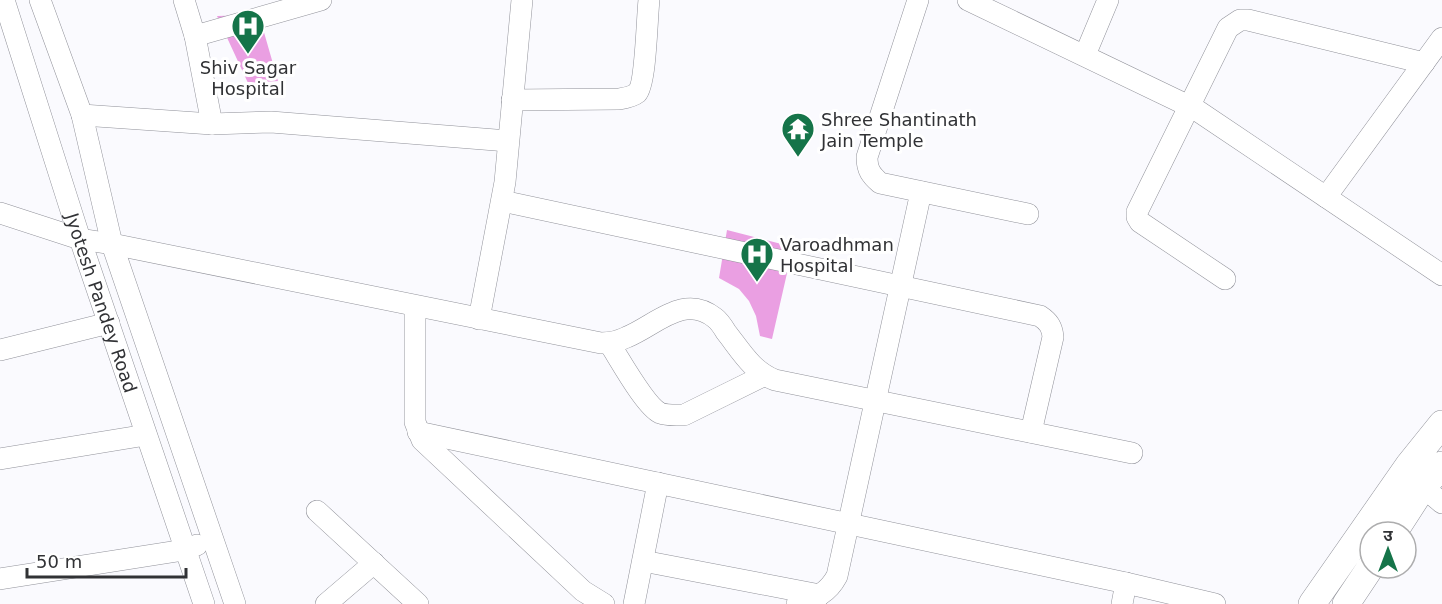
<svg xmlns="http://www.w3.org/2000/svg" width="1442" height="604" font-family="'DejaVu Sans','Noto Sans Devanagari',sans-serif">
  <rect width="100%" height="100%" fill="#fafafe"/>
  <path fill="#ea9fe2" d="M259 15 278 81 248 83 217 16Z
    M727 230 793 247 772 339 760 336 756 316 749 301 739 289 719 278Z"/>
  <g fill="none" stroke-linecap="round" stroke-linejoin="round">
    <g stroke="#91929a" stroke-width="22">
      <g id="minor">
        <path id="s1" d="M4 0 80 239 204 604"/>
        <path d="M40 0 82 115 112 244 235 604"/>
        <path d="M184 0 195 36 212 124"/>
        <path d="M918 0 867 157C867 170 871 175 880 183L1028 214"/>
        <path d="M968 0 1195 109 1442 275"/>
        <path d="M195 36 321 0"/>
        <path d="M1085 55 1108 0"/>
        <path d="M512 100 619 99C625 98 632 97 637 93 646 84 647 16 649 0"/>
        <path d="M82 115 212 124 271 122 508 141"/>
        <path d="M1326 197 1442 38"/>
        <path d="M502 201 1040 316C1049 322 1052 327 1053 337L1031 432"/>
        <path d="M0 213 80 239 112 244 601 343C610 343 619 341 627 337 656 325 684 293 715 318 719 321 723 327 726 332 741 351 752 371 775 380L1132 453"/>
        <path d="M1225 279 1140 222 1137 217V212L1228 28 1240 20H1248L1424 63"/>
        <path d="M415 306V422L422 440 583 591 604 604"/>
        <path d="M479 319 505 182 522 0"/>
        <path d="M609 343C619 358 645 406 660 413 668 416 676 415 684 415L763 376"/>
        <path d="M0 350 109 323"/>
        <path d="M418 432 1126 583 1215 604"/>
        <path d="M0 459 146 435"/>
        <path d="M1423 487 1442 503"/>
        <path d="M317 511 418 604"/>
        <path d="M643 561 820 595"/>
        <path d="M0 579 184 550 197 545"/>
        <path d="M326 604 374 563"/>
        <path d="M634 604 658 483"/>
        <path d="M797 604C816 598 828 593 837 576L921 192"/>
        <path d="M1122 604 1126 583"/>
      </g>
    </g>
    <g stroke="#91929a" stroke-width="28">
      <path id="major" d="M1394 532 1423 487 1442 465
        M1312 604 1409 465 1442 424
        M1346 604 1370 568"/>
    </g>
    <use href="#minor" stroke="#fff" stroke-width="21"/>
    <use href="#major" stroke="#fff" stroke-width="27"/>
  </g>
  <defs>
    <g id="hospital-pin" transform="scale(1.725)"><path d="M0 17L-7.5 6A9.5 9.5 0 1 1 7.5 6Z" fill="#157449" stroke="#fff"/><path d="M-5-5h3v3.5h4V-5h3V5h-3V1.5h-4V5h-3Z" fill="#fff"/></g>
    <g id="temple-pin" transform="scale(1.725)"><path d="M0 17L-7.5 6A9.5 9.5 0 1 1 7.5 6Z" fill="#157449" stroke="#fff"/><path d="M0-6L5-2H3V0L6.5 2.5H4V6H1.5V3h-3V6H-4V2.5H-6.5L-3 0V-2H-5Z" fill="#fff"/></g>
  </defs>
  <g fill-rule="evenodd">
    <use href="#hospital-pin" x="248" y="26"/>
    <use href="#temple-pin" x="798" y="129"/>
    <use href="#hospital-pin" x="757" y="254"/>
  </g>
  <g text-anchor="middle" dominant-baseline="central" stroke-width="6" stroke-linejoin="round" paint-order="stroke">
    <g font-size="18" fill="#313235" stroke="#fff" text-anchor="start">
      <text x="248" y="67" text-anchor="middle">Shiv Sagar<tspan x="248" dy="21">Hospital</tspan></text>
      <text x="821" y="119">Shree Shantinath<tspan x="821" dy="21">Jain Temple</tspan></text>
      <text x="780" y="244">Varoadhman<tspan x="780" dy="21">Hospital</tspan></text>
    </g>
    <g font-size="18" fill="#313235" stroke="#fff">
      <text stroke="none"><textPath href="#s1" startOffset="318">Jyotesh Pandey Road</textPath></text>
    </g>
  </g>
  <g transform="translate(1388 550)"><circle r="28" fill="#ffffff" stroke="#adadae" stroke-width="1.5"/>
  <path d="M0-4.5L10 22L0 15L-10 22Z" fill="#157449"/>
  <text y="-9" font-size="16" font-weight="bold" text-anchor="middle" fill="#313235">उ</text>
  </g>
  <path d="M27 568v9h159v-9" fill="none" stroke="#313235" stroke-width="3"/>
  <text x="36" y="568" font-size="18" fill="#313235" stroke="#ffffff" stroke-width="4.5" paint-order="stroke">50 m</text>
</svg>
